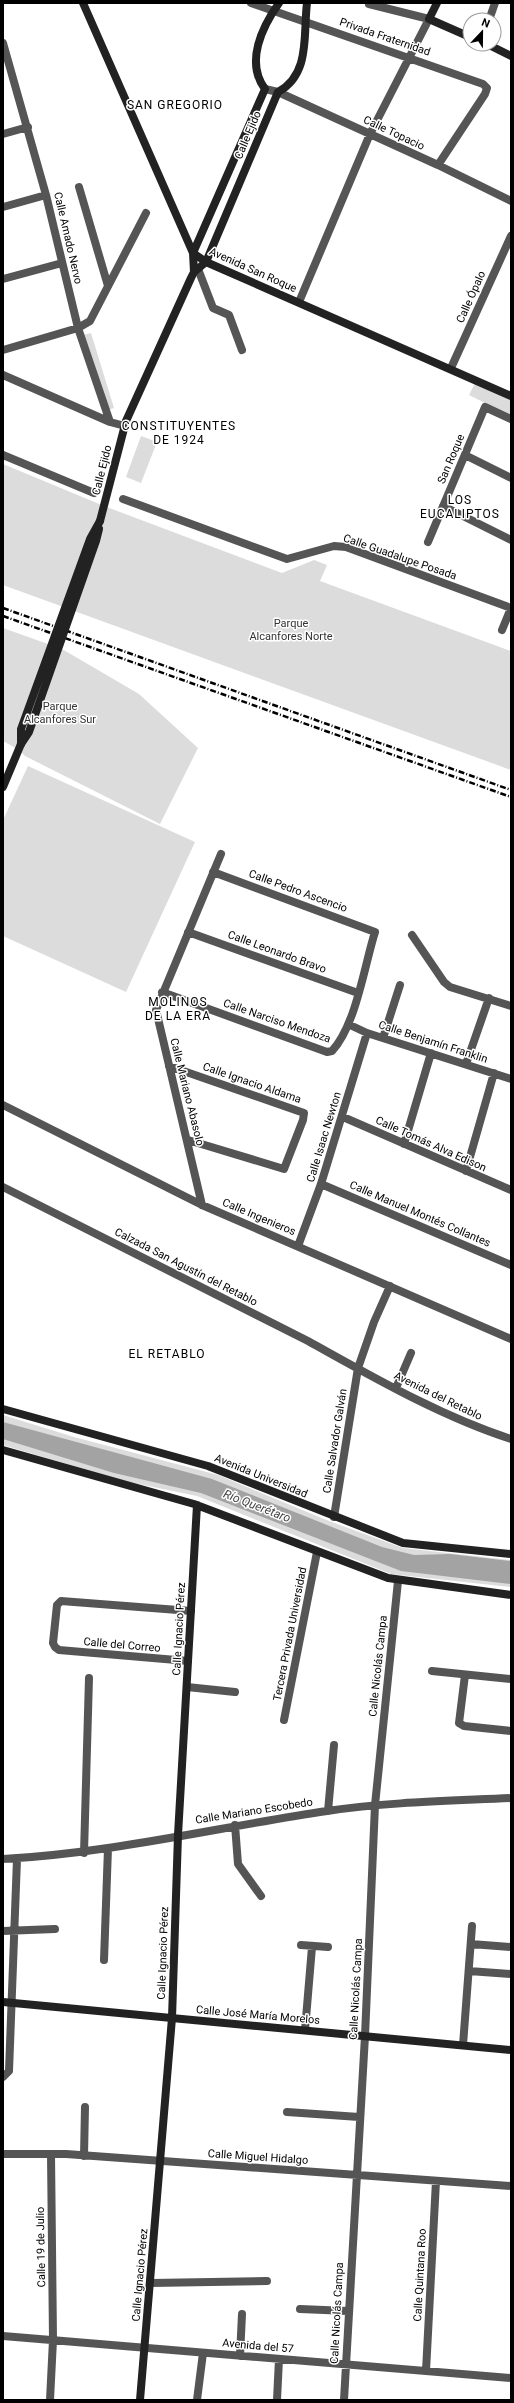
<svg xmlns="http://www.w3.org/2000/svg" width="514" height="2403" font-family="Roboto,sans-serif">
  <rect width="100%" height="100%" fill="#fff"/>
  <path fill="#dcdcdc" d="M91 333 114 408 108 410 83 335Z
    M475 383 511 400V416L469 395Z
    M141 436 157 442 141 483 126 477Z
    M3 464 104 506 282 573 314 560 327 565 320 581 511 651V770L3 585Z
    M3 628 62 649 139 694 198 748 160 824 25 756 19 750 3 741Z
    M28 766 195 842 126 992 3 936V820Z
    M3 1415 74 1437 218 1475 329 1521 403 1548 511 1560V1587L391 1574 197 1496 124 1481 3 1445Z"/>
  <path fill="#a3a3a3" d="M3 1422 212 1479 382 1547 414 1555 450 1554 511 1561V1584L401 1571 201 1493 114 1473 3 1439Z"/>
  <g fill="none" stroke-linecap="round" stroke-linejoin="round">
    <path stroke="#555" stroke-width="8" d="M251 3 483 84 487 88 485 94 438 165
      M489 20 495 3
      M3 43 46 195 78 328 110 422
      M265 89 278 92 438 165 511 201
      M3 134 28 127
      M79 187 108 286
      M3 207 46 195
      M198 269 213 308 229 315 242 350
      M3 279 62 263
      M299 302 370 134 429 19 369 4
      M3 350 78 328 90 321 146 213
      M451 368 511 236
      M3 375 110 422 125 426
      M3 455 94 493
      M465 455 511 478
      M123 499 287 559 334 546 346 547 511 608
      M443 506 511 540
      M428 542 485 407 511 419
      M502 630 511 608
      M188 932 358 993
      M412 935 444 982 450 987 511 1006
      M162 992 327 1052 332 1051C356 1025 364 967 375 932L213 872
      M350 1025 367 1033 511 1079
      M383 1038 400 985
      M466 1064 489 998
      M169 1066 304 1113 303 1120 284 1169 188 1140
      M3 1105 202 1205 511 1339
      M343 1117 511 1190
      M404 1144 431 1053
      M466 1171 494 1073
      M321 1184 511 1265
      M3 1187 308 1341C373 1377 440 1416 511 1439
      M202 1205 156 1010 221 854
      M298 1246 321 1184 367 1033
      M396 1388 411 1353
      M334 1517 358 1368 374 1322 390 1286
      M188 1661 59 1650 55 1647 53 1643 57 1605 61 1601 191 1611
      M432 1671 511 1679
      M465 1675 459 1723 464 1726 511 1731
      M187 1687 235 1692
      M284 1720 317 1552
      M328 1811 334 1745
      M235 1825 238 1864 261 1896
      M84 1853 89 1678
      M3 1859C112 1853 219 1827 327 1811 388 1802 449 1801 511 1798
      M3 1931 55 1929
      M471 1944 511 1947
      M301 1945 328 1947
      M104 1960 108 1848
      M469 1971 511 1974
      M305 2030 312 1947
      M463 2045 472 1926
      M3 2077 9 2071 17 1859
      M287 2112 359 2117
      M3 2154H66L511 2186
      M84 2156 85 2107
      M151 2283 267 2281
      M300 2309 348 2311
      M3 2336 511 2378
      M240 2356 242 2314
      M426 2371 436 2181
      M50 2400 53 2340 51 2154
      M197 2400 203 2353
      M277 2400 279 2359
      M344 2400 365 2036 375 1805 398 1581"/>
    <path stroke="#222" stroke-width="8" d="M83 3 193 253 206 262 511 396
      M437 3 429 19 470 37
      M487 44 511 56
      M194 272 193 253 265 89C245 62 262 27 279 3
      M100 521 126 421 191 278 194 272 206 262 278 92C311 74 303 34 307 3
      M3 787 21 744
      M3 1409 208 1466 403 1543 511 1554
      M3 1450 194 1504 388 1578 511 1595
      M3 2002 511 2050
      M140 2400 172 2018 178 1835 197 1505"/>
    <path stroke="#000" stroke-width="2.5" stroke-dasharray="6 2 1 2" stroke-linecap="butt" d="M3 608 511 790
      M3 616 511 797"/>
    <path stroke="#222" stroke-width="8" d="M21 744V729L90 539 100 521
      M21 744 29 732 96 541 99 529"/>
  </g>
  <g text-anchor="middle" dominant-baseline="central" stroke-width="3" stroke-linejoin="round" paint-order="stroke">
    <g font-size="11" fill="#000" stroke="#fff">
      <text transform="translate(385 37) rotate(19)">Privada Fraternidad</text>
      <text transform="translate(394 133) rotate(25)">Calle Topacio</text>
      <text transform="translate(248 135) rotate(-67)">Calle Ejido</text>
      <text transform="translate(68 238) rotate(77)">Calle Amado Nervo</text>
      <text transform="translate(253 270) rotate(24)">Avenida San Roque</text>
      <text transform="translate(471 297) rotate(-66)">Calle Ópalo</text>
      <text transform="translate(451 459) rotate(-67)">San Roque</text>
      <text transform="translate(102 470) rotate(-76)">Calle Ejido</text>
      <text transform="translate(400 557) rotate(19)">Calle Guadalupe Posada</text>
      <text transform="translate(298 891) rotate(20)">Calle Pedro Ascencio</text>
      <text transform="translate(277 952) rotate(20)">Calle Leonardo Bravo</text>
      <text transform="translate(277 1021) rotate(19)">Calle Narciso Mendoza</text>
      <text transform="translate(433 1042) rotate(18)">Calle Benjamín Franklin</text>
      <text transform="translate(252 1083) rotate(19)">Calle Ignacio Aldama</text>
      <text transform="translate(187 1092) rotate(76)">Calle Mariano Abasolo</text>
      <text transform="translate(324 1137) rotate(-73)">Calle Isaac Newton</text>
      <text transform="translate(431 1144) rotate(24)">Calle Tomás Alva Edison</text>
      <text transform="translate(420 1214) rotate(23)">Calle Manuel Montés Collantes</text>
      <text transform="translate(259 1217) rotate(23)">Calle Ingenieros</text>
      <text transform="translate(186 1267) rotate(27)">Calzada San Agustín del Retablo</text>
      <text transform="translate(438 1396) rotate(26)">Avenida del Retablo</text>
      <text transform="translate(335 1441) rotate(-81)">Calle Salvador Galván</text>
      <text transform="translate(261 1476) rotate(22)">Avenida Universidad</text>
      <text transform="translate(179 1629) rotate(-87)">Calle Ignacio Pérez</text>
      <text transform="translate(290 1634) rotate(-79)">Tercera Privada Universidad</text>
      <text transform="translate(122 1645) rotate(5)">Calle del Correo</text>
      <text transform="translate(378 1666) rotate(-84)">Calle Nicolás Campa</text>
      <text transform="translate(254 1811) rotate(-9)">Calle Mariano Escobedo</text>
      <text transform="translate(163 1953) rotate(-88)">Calle Ignacio Pérez</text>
      <text transform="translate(356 1989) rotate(-87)">Calle Nicolás Campa</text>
      <text transform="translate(258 2015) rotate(5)">Calle José María Morelos</text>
      <text transform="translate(258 2157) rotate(4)">Calle Miguel Hidalgo</text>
      <text transform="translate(41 2247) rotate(-91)">Calle 19 de Julio</text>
      <text transform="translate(140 2275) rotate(-85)">Calle Ignacio Pérez</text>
      <text transform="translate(420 2275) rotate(-87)">Calle Quintana Roo</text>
      <text transform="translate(337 2313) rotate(-87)">Calle Nicolás Campa</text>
      <text transform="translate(258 2346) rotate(5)">Avenida del 57</text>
    </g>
    <g font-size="11" fill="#333" stroke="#fff">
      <text x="291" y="623">Parque<tspan x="291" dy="13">Alcanfores Norte</tspan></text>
      <text x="60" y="706">Parque<tspan x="60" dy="13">Alcanfores Sur</tspan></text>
    </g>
    <g font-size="12" letter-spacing="1" fill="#000" stroke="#fff">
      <text x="175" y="105">SAN GREGORIO</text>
      <text x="179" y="426">CONSTITUYENTES<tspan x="179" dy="14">DE 1924</tspan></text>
      <text x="460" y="500">LOS<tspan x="460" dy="14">EUCALIPTOS</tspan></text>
      <text x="178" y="1002">MOLINOS<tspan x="178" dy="14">DE LA ERA</tspan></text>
      <text x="167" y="1354">EL RETABLO</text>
    </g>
    <g font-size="12" font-style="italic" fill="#444" stroke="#fff">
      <text transform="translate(257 1506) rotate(21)">Río Querétaro</text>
    </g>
  </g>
  <rect width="514" height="2403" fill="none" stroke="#000000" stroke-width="8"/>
  <g transform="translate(482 32) rotate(22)"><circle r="19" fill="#ffffff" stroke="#999999"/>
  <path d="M0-3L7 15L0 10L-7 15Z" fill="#000000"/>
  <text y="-6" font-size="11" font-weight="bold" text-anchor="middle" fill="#000000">N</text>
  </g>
</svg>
